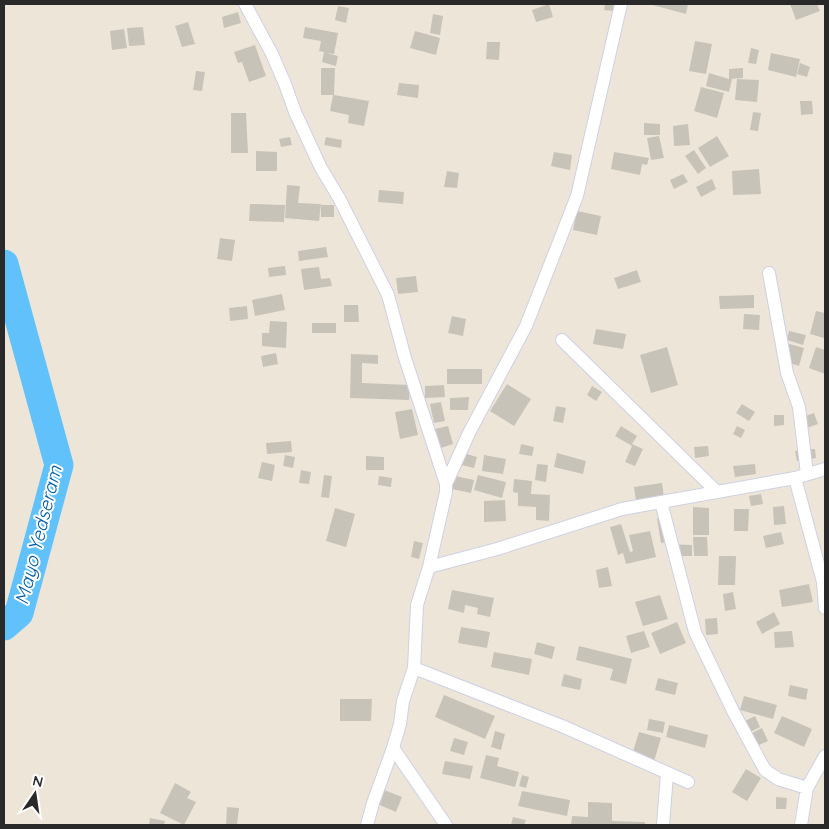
<svg xmlns="http://www.w3.org/2000/svg" width="829" height="829" font-family="Quicksand,sans-serif">
  <rect width="100%" height="100%" fill="#ede6d8"/>
  <g fill="none" stroke-linecap="round" stroke-linejoin="round">
    <path stroke="#60c1fb" stroke-width="29" d="M4 264 59 465 19 613 4 626"/>
  </g>
  <path fill="#c8c3b8" d="M549 4 553 17 536 22 532 10Z
    M605 4H614L613 11 604 10Z
    M649 4H688L686 14Z
    M790 4H817L820 11 796 20Z
    M338 6 349 8 346 23 335 20Z
    M238 12 241 23 224 28 222 17Z
    M433 14 443 16 440 35 430 33Z
    M188 22 195 44 182 47 175 26Z
    M143 27 145 45 129 46 127 28Z
    M305 27 338 33 334 54 326 53 338 56 336 66 322 62 324 52 319 51 321 41 303 38Z
    M124 29 127 48 112 50 110 31Z
    M415 31 440 38 436 55 410 48Z
    M695 41 712 44 706 74 689 71Z
    M487 42H500L499 60 486 59Z
    M255 45 266 76 249 82 242 62 238 63 234 52Z
    M751 48 759 50 756 64 748 63Z
    M771 53 800 59 796 77 768 70Z
    M800 63 810 67 807 77 797 74Z
    M321 68H335L334 95 369 101 364 126 348 123 349 115 330 111 333 95H321Z
    M743 68V78L730 79H732L729 92 706 86 709 73 729 79V69Z
    M196 71 205 72 202 91 193 90Z
    M737 79 759 80 757 102 735 100Z
    M399 83 419 85 418 98 397 95Z
    M701 87 724 93 717 118 694 111Z
    M800 101H812L813 114 801 115Z
    M753 112 761 113 758 131 750 130Z
    M231 113H246L248 153H231Z
    M644 123 660 124V135H644Z
    M688 124 690 145 674 146 673 126Z
    M659 136 664 158 651 160 647 138Z
    M717 136 729 156 710 167 698 148Z
    M290 137 292 145 281 147 279 139Z
    M326 137 342 140 341 148 324 145Z
    M694 150 706 168 698 174 685 156Z
    M256 151 277 152V171H256Z
    M554 152 572 155 570 170 551 166Z
    M614 152 649 158 647 165 642 164 640 175 611 169Z
    M759 169 761 194 733 195 732 171Z
    M447 171 459 173 457 188 444 187Z
    M683 174 688 182 674 189 670 180Z
    M712 179 716 189 701 197 696 187Z
    M287 185 300 186 298 203 321 204 319 221 285 218Z
    M379 190 404 192 403 204 378 202Z
    M250 204 285 205 284 222 249 221Z
    M321 205H334V217H321Z
    M577 211 601 216 597 235 573 230Z
    M220 238 235 240 232 261 217 259Z
    M326 247 328 257 299 261 298 251Z
    M285 266 286 275 269 277 268 268Z
    M319 267 321 279 330 278 332 286 304 290 301 269Z
    M637 270 641 282 618 289 614 278Z
    M416 276 418 292 398 294 396 278Z
    M282 294 285 310 255 316 252 300Z
    M754 295V308L720 309 719 296Z
    M344 305H358L359 322H344Z
    M247 306 248 319 230 321 229 308Z
    M816 311 825 313 824 338 810 334Z
    M744 314 760 315 759 330 743 329Z
    M452 316 466 319 463 336 448 333Z
    M270 321 287 322 286 348 262 346V333H269Z
    M312 323H336V333H312Z
    M596 329 626 334 623 349 593 344Z
    M789 331 806 335 803 345 787 340Z
    M782 342 804 348 799 366 786 362Z
    M667 347 678 385 651 393 640 355Z
    M816 347 825 350V374L809 368Z
    M276 353 278 364 263 367 261 356Z
    M351 354 378 355V364L362 363V383L410 385 409 400 350 398Z
    M447 369H482V384H447Z
    M507 384 531 399 514 426 490 411Z
    M444 385 445 397 425 398V386Z
    M592 386 602 392 596 401 587 395Z
    M469 397 468 410H450V398Z
    M441 402 445 421 434 423 430 404Z
    M742 404 755 412 749 421 736 413Z
    M556 406 566 408 563 423 553 421Z
    M412 409 418 435 400 439 395 412Z
    M814 413 818 424 804 429 800 418Z
    M774 415H784V425L774 426Z
    M448 426 453 444 441 448 435 429Z
    M621 426 637 436 632 444 643 449 635 466 625 462 632 446 615 436Z
    M737 426 745 430 741 438 733 434Z
    M291 441 292 452 267 454 266 443Z
    M521 444 534 447 532 456 519 454Z
    M708 446 709 456 695 458 694 447Z
    M815 449 816 458 797 461 795 451Z
    M460 452 477 457 474 468 457 464Z
    M557 453 586 461 583 474 554 467Z
    M285 455 295 457 293 468 283 466Z
    M484 455 506 459 503 474 482 471Z
    M366 456 384 457V470H366Z
    M262 462 275 465 272 481 258 478Z
    M537 464 548 465 546 482 535 480Z
    M755 464 756 474 735 477 733 466Z
    M301 470 311 472 309 484 299 483Z
    M324 475 332 476 329 498 321 497Z
    M478 475 506 482 502 498 474 490Z
    M379 476 392 478 391 487 378 485Z
    M455 476 474 480 471 493 452 489Z
    M514 479 532 481 531 494 550 495 549 521 536 520V507L518 506V493L513 492Z
    M662 483 664 497 636 500 634 487Z
    M761 494 763 504 751 506 749 496Z
    M505 500 506 521 484 522V501Z
    M784 506 786 524 774 525 773 507Z
    M693 507 709 508V535H693Z
    M335 508 355 514 346 547 326 541Z
    M734 509H749L748 531H734Z
    M671 515 675 541 661 543 657 518Z
    M621 524 630 552 633 551 629 535 650 531 656 557 626 564 623 553 618 555 610 527Z
    M781 532 784 544 766 548 763 536Z
    M693 537H707L708 556H694Z
    M414 541 423 543 419 559 411 557Z
    M669 544 692 545V556H669Z
    M719 556H736L735 585H718Z
    M608 567 612 586 599 588 596 570Z
    M809 584 813 602 782 607 779 590Z
    M452 590 494 598 490 617 477 614 478 608 465 605 464 613 448 609Z
    M733 592 736 609 725 611 723 594Z
    M660 595 668 619 643 626 635 602Z
    M774 612 780 624 762 634 756 622Z
    M717 618 718 634 706 635 705 619Z
    M677 622 686 643 660 654 651 633Z
    M461 627 490 632 487 648 458 643Z
    M644 631 650 647 631 653 626 636Z
    M792 631 794 647 775 648 774 632Z
    M537 642 555 647 552 659 534 654Z
    M579 646 632 659 626 684 610 680 613 669 576 660Z
    M494 652 532 659 529 675 491 667Z
    M564 674 582 679 580 690 561 686Z
    M658 678 678 683 675 695 655 690Z
    M790 685 808 689 806 700 788 696Z
    M444 695 495 716 485 739 435 717Z
    M744 696 777 705 773 719 740 710Z
    M340 699H372L371 721H340Z
    M755 716 760 727 744 735 739 724Z
    M782 716 812 729 804 747 774 733Z
    M649 719 665 722 663 733 647 730Z
    M669 725 708 735 705 748 666 737Z
    M762 728 768 741 753 748 748 735Z
    M495 731 505 734 501 750 491 747Z
    M639 732 661 738 652 768 630 761Z
    M454 738 468 742 464 755 450 751Z
    M486 755 499 758 497 766 519 772 515 787 480 778Z
    M445 761 473 766 470 779 442 774Z
    M746 769 761 778 747 801 732 792Z
    M522 775 529 777 526 788 519 786Z
    M175 783 191 792 187 798 196 802 184 825 160 813Z
    M379 788 402 797 396 812 373 802Z
    M522 791 570 800 567 816 518 806Z
    M776 797 787 798 786 809H776Z
    M588 802 612 803V821L645 822V825H571L572 816 588 817Z
    M227 807 239 808 237 825H226Z
    M513 817 526 820 524 825H511Z
    M150 818 165 821 164 825H149Z"/>
  <g fill="none" stroke-linecap="round" stroke-linejoin="round">
    <g stroke="#ced0e4" stroke-width="14">
      <path id="street" d="M245 4 272 54 285 84 295 112 321 168 339 198 388 295 405 358 446 484V492L429 567 417 605 414 668 403 701 400 724 393 748 373 803 367 825
        M769 273 787 373 799 407 807 474
        M562 340 717 492
        M795 478 823 582 825 608
        M446 484 469 433 526 326 577 196 621 4
        M661 502 695 632 733 711 765 770 778 779 807 788
        M429 567 497 549 622 509 795 478 825 469
        M414 668 562 726 688 782
        M393 748 446 825
        M663 825 667 774
        M801 825 807 788 825 756"/>
    </g>
    <use href="#street" stroke="#fff" stroke-width="12"/>
  </g>
  <g text-anchor="middle" dominant-baseline="central" stroke-width="4" stroke-linejoin="round" paint-order="stroke">
    <g font-size="19" font-style="italic" fill="#005ba5" stroke="#fff">
      <text transform="translate(38 535) rotate(-76)">Mayo Yedseram</text>
    </g>
  </g>
  <rect width="829" height="829" fill="none" stroke="#292929" stroke-width="10"/>
  <g transform="translate(35 794) rotate(13)" stroke="#ffffff" stroke-width="4" paint-order="stroke">
  <path d="M0-4L9 19L0 12L-9 19Z" fill="#292929"/>
  <text y="-8" font-size="14" font-weight="bold" text-anchor="middle" fill="#292929">N</text>
  </g>
</svg>
